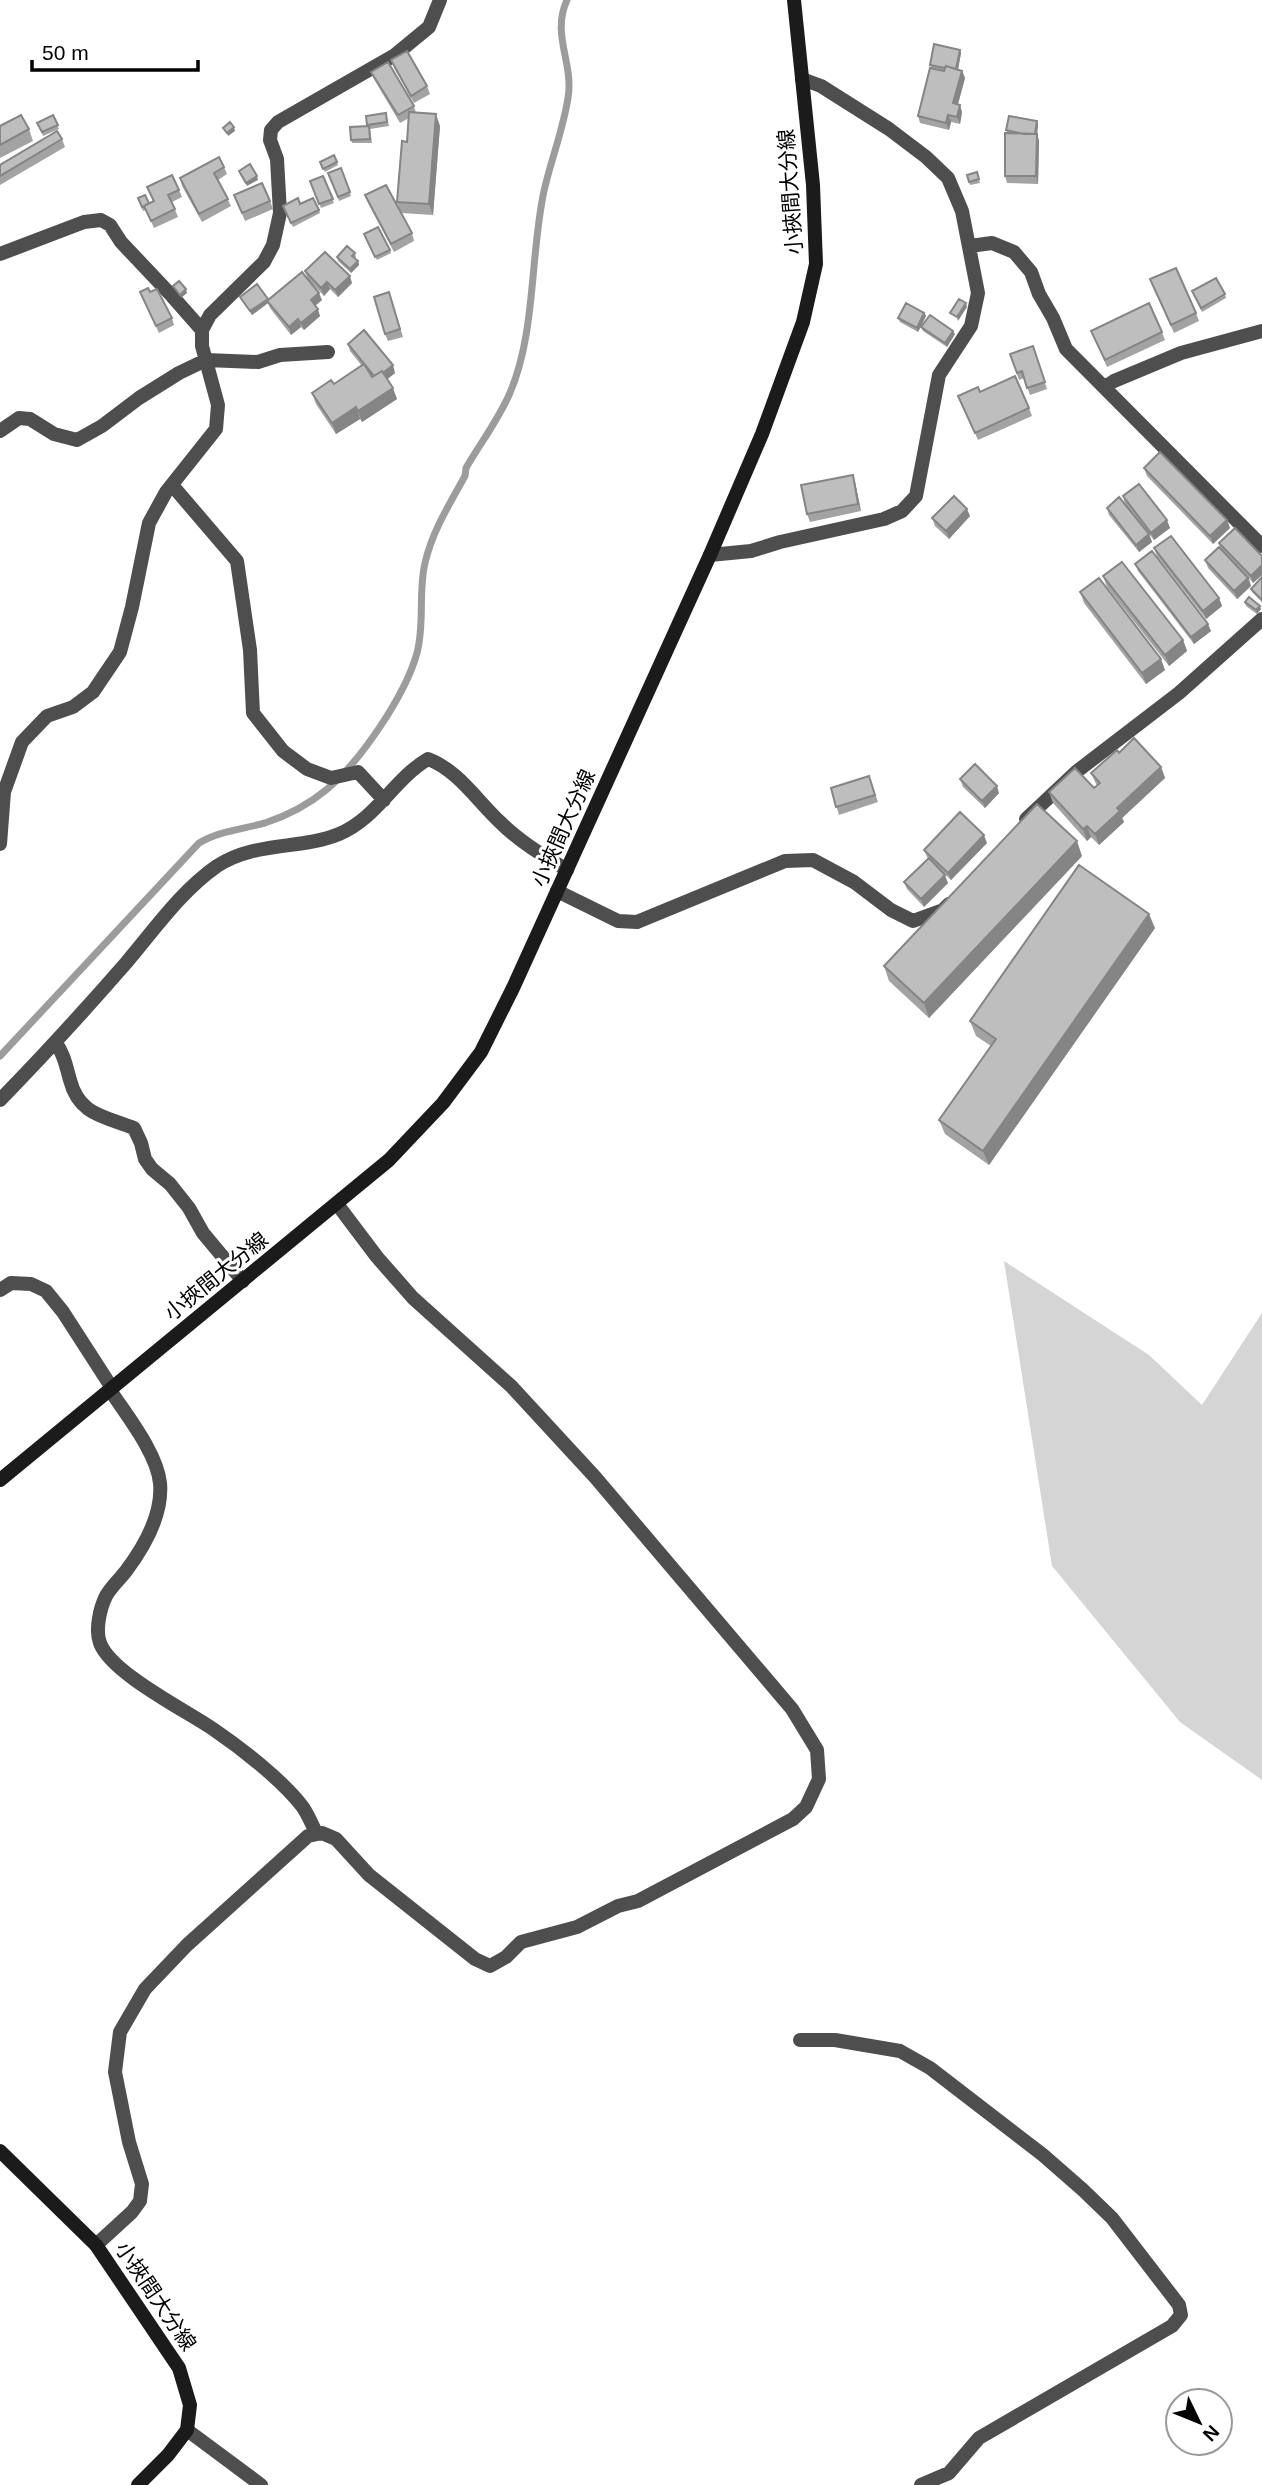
<svg xmlns="http://www.w3.org/2000/svg" width="1262" height="2485" font-family="Helvetica,'Noto Sans JP',sans-serif">
  <rect width="100%" height="100%" fill="#fff"/>
  <path fill="#d5d5d5" d="M1004 1261 1149 1355 1202 1405 1262 1313V1780L1180 1722 1052 1566Z"/>
  <g fill="none" stroke-linecap="round" stroke-linejoin="round">
    <path stroke="#9c9c9c" stroke-width="7" d="M0 1056 199 843C219 831 243 829 265 823 286 816 309 804 326 790 360 762 405 696 417 653 425 623 418 592 425 563 432 532 450 503 465 476L466 468C480 444 498 420 509 395 536 335 530 255 544 191 551 160 563 130 568 98 574 63 551 35 567 0"/>
    <path stroke="#4e4e4e" stroke-width="14" d="M970 246 992 243 1014 252 1031 272 1039 294 1053 318 1066 349 1262 546
      M0 254 84 222 101 220 110 225 121 242 172 296 202 330
      M1105 387 1114 381 1181 353 1262 331
      M0 431 19 418 30 419 54 434 77 440 102 426 139 398 179 373 206 360 258 362 280 355 328 352
      M172 485 237 561 250 650 253 713 283 751 307 769 331 778 358 772 384 800
      M710 555 751 551 780 542 884 519 902 511 916 496 939 375 971 326 978 293 962 211 948 178 926 157 889 129 821 86 802 79
      M1026 819 1076 772 1179 693 1262 619
      M0 844 4 792 22 742 47 716 73 707 93 692 120 652 132 607 149 523 166 492 216 429 218 405 202 346V330L210 315 264 262 273 245 280 213 277 159 270 140 271 130 278 122 395 55 429 27 440 0
      M557 891 618 921 637 922 785 861 813 860 854 882 891 910 913 921 943 910 949 904
      M56 1043C64 1054 66 1066 70 1080 79 1115 104 1116 134 1128L141 1143 145 1159 152 1169 170 1184 189 1208 203 1233 243 1281
      M0 1100C43 1056 85 1010 126 963 154 930 181 891 217 866 255 841 300 850 339 834 377 818 394 779 428 759 458 770 478 802 501 823 520 842 544 856 567 870
      M0 1290 11 1283 31 1284 46 1291 63 1312 112 1388
      M110 1390C127 1416 157 1453 160 1483 163 1515 144 1547 126 1571 120 1579 111 1587 106 1596 100 1608 95 1630 100 1643 111 1673 185 1710 213 1729 241 1748 282 1780 302 1806 308 1814 312 1825 317 1834
      M800 2040H835L900 2051 930 2068 1043 2155 1083 2190 1112 2218 1179 2305 1181 2315 1172 2326 979 2438 949 2473 921 2485
      M96 2245 132 2212 140 2201 142 2184 129 2142 115 2072 120 2032 145 1989 187 1945 308 1836 322 1833 336 1839 369 1875 475 1959 490 1966 506 1957 521 1942 577 1927 618 1906 638 1901 793 1819 806 1807 819 1779 817 1750 792 1709 595 1477 511 1386 413 1298 377 1257 337 1204
      M187 2430 261 2485"/>
    <path stroke="#1b1b1b" stroke-width="14" d="M0 1480 389 1160 443 1103 481 1052 513 988 710 555 762 434 803 322 816 264 813 185 794 0
      M0 2151 96 2245 179 2368 190 2405 187 2430 168 2455 138 2485"/>
  </g>
  <path fill="#a3a3a3" d="M961 53 958 70 962 71 965 78 958 104 962 112 960 124 951 122 949 130 920 123 918 116 931 68 930 65Z
    M391 60 427 86 430 94 414 103 394 68Z
    M371 72 414 106 416 113 440 126 433 215 401 213 397 202 407 142 409 118 400 123 374 79Z
    M53 115 59 129 43 136 37 123Z
    M366 116 387 117 389 126 370 129 372 143H352L351 140 367 126Z
    M1037 121 1038 125 1037 134 1039 141 1038 184 1007 183 1005 176 1007 133 1006 130Z
    M0 126 29 129 33 141 0 158Z
    M62 139 65 147 0 185V165Z
    M334 155 338 165 325 172 320 162Z
    M224 167 227 174 218 180 231 206 202 222 182 186 180 178Z
    M341 168 351 196 339 201 328 173Z
    M977 172 980 183 970 185 967 175Z
    M323 176 334 203 321 208 310 181Z
    M147 187 179 190 182 197 172 202 178 217 154 228 146 210 143 211 138 198 149 203 153 201Z
    M234 195 270 201 273 209 245 221Z
    M365 195 412 233 414 241 394 252 368 203Z
    M300 204 319 210 320 213 293 227 284 210Z
    M365 237 390 250 391 253 377 260Z
    M355 253 356 257 355 258 358 261 359 265 351 273 338 261 337 257Z
    M305 271 352 283 338 297 330 289 324 296 308 279Z
    M1150 279 1196 313 1199 321 1174 333Z
    M1192 291 1225 294 1226 298 1202 312Z
    M140 292H150L172 318 174 325 159 333Z
    M389 292 403 337 388 341 385 334Z
    M240 297 268 300H322L315 306 320 316 304 330 301 327 291 335 270 308 268 303 252 315Z
    M924 313 926 316 918 332 900 322 898 318Z
    M921 327 955 334 947 347 923 331Z
    M1091 331 1162 332 1165 340 1107 367Z
    M348 344 395 373 387 379 397 399 362 422 360 419 336 434 316 404 312 393 334 384 362 366 350 351Z
    M1033 346 1047 389 1030 395 1024 378 1019 380 1010 354Z
    M980 392 1029 408 1032 416 978 440 958 396Z
    M1144 468 1227 520 1230 528 1213 544 1147 476Z
    M855 482 861 511 810 522 807 514Z
    M1123 496 1170 528 1154 540 1125 504Z
    M1107 508 1149 534 1152 542 1139 552 1109 515Z
    M970 516 949 539 935 526 932 518Z
    M1219 543 1262 556V575L1253 583 1249 578 1251 586 1237 599 1208 568 1205 560 1221 550Z
    M1154 548 1219 598 1222 606 1206 619 1157 556Z
    M1135 564 1211 631 1194 644 1138 571Z
    M1103 576 1183 640 1187 651 1169 666 1107 587Z
    M1262 577V602L1252 592 1251 589Z
    M1080 592 1165 670 1146 684 1084 603Z
    M1245 602 1261 609 1257 614 1246 606Z
    M1119 753 1161 767 1165 778 1122 818 1124 822 1099 845 1091 837 1087 841 1053 803 1049 792 1094 788 1097 786 1091 773Z
    M869 776 878 802 839 815 831 788Z
    M960 779 999 793 985 808 963 787Z
    M987 843 951 880 937 867 948 883 924 907 907 889 904 882 928 859 924 850Z
    M1082 856 929 1018 889 981 884 966Z
    M1155 928 989 1165 945 1134 939 1120 991 1046 976 1036 970 1021Z"/>
  <path fill="#858585" d="M960 50 961 53 957 74 956 70Z
    M962 71 965 78 956 111 953 103Z
    M960 105 962 112 960 124 957 117Z
    M436 114 440 126 433 215 429 204Z
    M948 115 951 122 949 130 946 123Z
    M1037 121 1038 125 1037 134 1039 141 1038 184 1036 176 1034 136Z
    M234 127 235 131 228 136 227 133Z
    M257 176 258 180 247 186 246 183Z
    M358 261 359 265 351 273 350 269Z
    M350 276 352 283 338 297 335 290Z
    M327 282 330 289 324 296 321 288Z
    M186 289 187 293 181 298 180 295Z
    M319 293 322 300 313 307 311 300Z
    M268 299 269 303 267 301 268 303 252 315 250 311Z
    M966 303 967 307 958 321 957 317Z
    M318 309 320 316 304 330 301 323Z
    M924 313 926 316 918 332 917 328Z
    M298 319 301 327 291 335 289 327Z
    M953 331 955 334 947 347 945 343Z
    M393 365 395 373 379 386 377 378Z
    M393 388 397 399 362 422 358 411Z
    M356 407 360 419 336 434 332 423Z
    M853 475 855 482 861 511 858 504Z
    M967 509 970 516 949 539 946 531Z
    M1167 520 1170 528 1154 540 1151 533Z
    M1227 520 1230 528 1213 544 1210 536Z
    M1149 534 1152 542 1139 552 1136 545Z
    M1262 565V575L1253 583 1251 576Z
    M1248 578 1251 586 1237 599 1234 591Z
    M1219 598 1222 606 1206 619 1203 611Z
    M1260 606 1261 609 1257 614 1256 610Z
    M1208 624 1211 631 1194 644 1191 637Z
    M1183 640 1187 651 1169 666 1165 655Z
    M1161 659 1165 670 1146 684 1142 673Z
    M1161 767 1165 778 1122 818 1124 822 1099 845 1095 834 1117 808Z
    M997 786 999 793 985 808 982 801Z
    M1087 826 1091 837 1087 841 1083 829Z
    M984 835 987 843 951 880 948 873Z
    M1077 841 1082 856 929 1018 924 1003Z
    M945 875 948 883 924 907 921 899Z
    M1149 914 1155 928 989 1165 983 1151Z"/>
  <path fill="#bebebe" stroke="#858585" stroke-width="2" d="M934 44 960 50 956 69 946 66 945 68 930 65Z
    M407 51 427 86 411 96 391 60Z
    M388 62 414 106 398 115 371 72Z
    M946 66 962 71 953 103 960 105 957 117 948 115 946 123 918 116 930 68 944 71Z
    M409 112 436 114 429 204 397 202 402 141 407 142Z
    M386 113 387 122 367 125 366 116Z
    M21 115 29 129 0 145V126Z
    M53 115 58 125 42 132 37 123Z
    M1009 116 1037 121 1035 134H1024L1006 130Z
    M230 122 234 127 227 133 223 128Z
    M369 126 370 139 351 140 350 127Z
    M57 131 62 139 0 176V165Z
    M1005 133 1037 134 1036 176H1005Z
    M334 155 337 162 323 169 320 162Z
    M219 157 224 167 214 173 228 199 199 214 180 178Z
    M250 164 257 176 246 183 239 171Z
    M341 168 350 192 338 197 328 173Z
    M977 172 979 179 969 182 967 175Z
    M172 175 179 190 168 195 175 209 151 221 144 206 154 201 147 187Z
    M323 176 333 199 319 204 310 181Z
    M262 183 270 201 242 213 234 195Z
    M386 185 412 233 391 244 365 195Z
    M145 195 149 203 142 207 138 198Z
    M298 198 300 204 313 198 319 210 291 223 283 206Z
    M378 227 390 250 375 257 364 234Z
    M347 246 355 253 352 256 358 261 350 269 337 257Z
    M325 252 350 276 335 290 327 282 321 288 305 271Z
    M1176 268 1196 313 1171 325 1150 279Z
    M302 272 319 293 311 300 318 309 301 323 298 319 289 327 267 301Z
    M1216 278 1225 294 1201 308 1192 291Z
    M179 281 186 289 180 295 173 286Z
    M257 284 268 299 250 311 240 297Z
    M148 288 150 292 157 289 172 318 156 326 140 292Z
    M389 292 400 329 385 334 374 297Z
    M959 299 966 303 957 317 950 313Z
    M906 303 924 313 917 328 898 318Z
    M1149 303 1162 332 1105 360 1091 331Z
    M930 315 953 331 945 343 921 327Z
    M364 330 393 365 383 373 382 371 374 376 348 344Z
    M1033 346 1045 382 1027 388 1022 371 1017 373 1010 354Z
    M364 364 372 377 382 371 393 388 358 411 356 407 332 423 312 393 331 380 334 384Z
    M1015 376 1029 408 975 433 958 396 978 387 980 392Z
    M1160 452 1227 520 1210 536 1144 468Z
    M853 475 858 504 807 514 801 485Z
    M1139 484 1167 520 1151 533 1123 496Z
    M954 496 967 509 946 531 932 518Z
    M1119 497 1149 534 1136 545 1107 508Z
    M1235 528 1262 556V565L1251 576 1219 543Z
    M1171 536 1219 598 1203 611 1154 548Z
    M1219 547 1248 578 1234 591 1205 560Z
    M1152 551 1208 624 1191 637 1135 564Z
    M1122 562 1183 640 1165 655 1103 576Z
    M1262 577V600L1251 589Z
    M1099 578 1161 659 1142 673 1080 592Z
    M1249 597 1260 606 1256 610 1245 602Z
    M1134 738 1161 767 1117 808 1120 811 1095 834 1087 826 1083 829 1049 792 1075 768 1094 788 1100 783 1091 773 1117 750 1119 753Z
    M975 764 997 786 982 801 960 779Z
    M869 776 875 795 836 807 831 788Z
    M1037 804 1077 841 924 1003 884 966Z
    M960 812 984 835 948 873 924 850Z
    M929 858 945 875 921 899 904 882Z
    M1079 865 1149 914 983 1151 939 1120 996 1039 970 1021Z"/>
  <g text-anchor="middle" dominant-baseline="central" stroke-width="6" stroke-linejoin="round" paint-order="stroke">
    <g font-size="21" fill="#000" stroke="#fff">
      <text transform="translate(790 192) rotate(-94)">小挾間大分線</text>
      <text transform="translate(563 828) rotate(-66)">小挾間大分線</text>
      <text transform="translate(216 1276) rotate(-39)">小挾間大分線</text>
      <text transform="translate(156 2296) rotate(56)">小挾間大分線</text>
    </g>
  </g>
  <g transform="translate(1199 2422) rotate(133)"><circle r="33" fill="#ffffff" stroke="#999999" stroke-width="2"/>
  <path d="M0-5L12 26L0 18L-12 26Z" fill="#000000"/>
  <text y="-10" font-size="19" font-weight="bold" text-anchor="middle" fill="#000000">N</text>
  </g>
  <path d="M32 60v10h166v-10" fill="none" stroke="#000000" stroke-width="3.5"/>
  <text x="42" y="60" font-size="21" fill="#000000" stroke="#ffffff" stroke-width="5" paint-order="stroke">50 m</text>
</svg>
